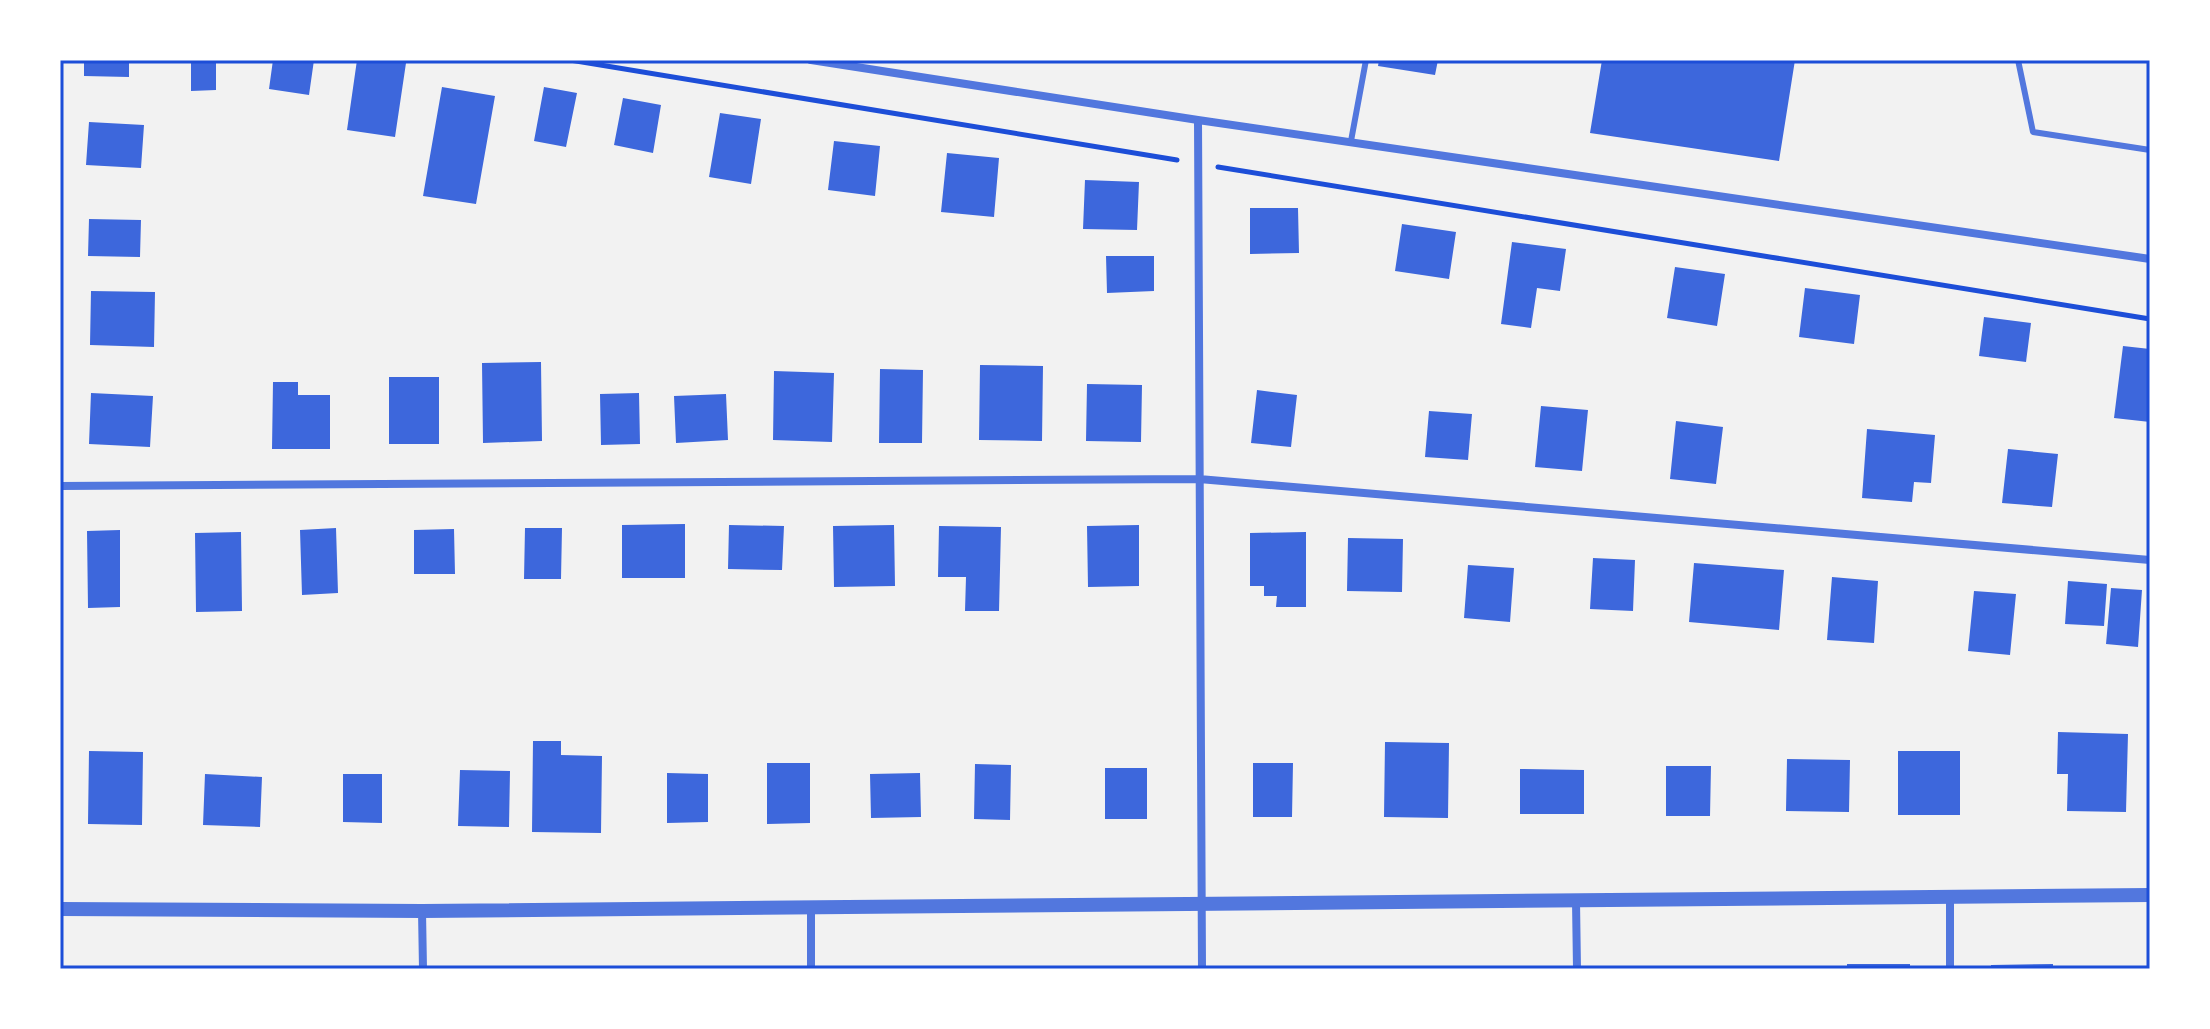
<svg xmlns="http://www.w3.org/2000/svg" width="2210" height="1029" font-family="Inter,sans-serif">
  <rect width="100%" height="100%" fill="#f2f2f2"/>
  <path fill="#3d67dc" d="M84 60H129V77L84 76Z
    M191 60H216V90L191 91Z
    M273 60H314L309 95 269 89Z
    M357 60H388L406 63 395 137 347 130Z
    M1379 60H1438L1435 75 1378 66Z
    M1602 60H1795L1779 161 1590 133Z
    M442 87 495 96 476 204 423 196Z
    M544 87 577 93 566 147 534 141Z
    M623 98 661 105 653 153 614 145Z
    M720 113 761 119 751 184 709 177Z
    M89 122 144 125 141 168 86 165Z
    M834 141 880 146 875 196 828 190Z
    M947 153 999 158 994 217 941 212Z
    M1085 180 1139 182 1137 230 1083 229Z
    M1250 208H1298L1299 253 1250 254Z
    M89 219 141 220 140 257 88 256Z
    M1402 224 1456 232 1449 279 1395 271Z
    M1512 242 1566 249 1560 291 1537 288 1531 328 1501 324Z
    M1106 256H1154V291L1107 293Z
    M1675 267 1725 274 1717 326 1667 318Z
    M1805 288 1860 295 1854 344 1799 337Z
    M91 291 155 292 154 347 90 345Z
    M1984 317 2031 323 2026 362 1979 356Z
    M2123 346 2150 349V422L2114 418Z
    M541 362 542 441 483 443 482 363Z
    M980 365 1043 366 1042 441 979 440Z
    M880 369 923 370 922 443H879Z
    M774 371 834 373 832 442 773 440Z
    M389 377H439V444H389Z
    M273 382H298V395H330V449H272Z
    M1087 384 1142 385 1141 442 1086 441Z
    M1257 390 1297 395 1291 447 1251 443Z
    M91 393 153 396 150 447 89 444Z
    M639 393 640 444 601 445 600 394Z
    M726 394 728 440 676 443 674 396Z
    M1541 406 1588 410 1582 471 1535 467Z
    M1429 411 1472 414 1468 460 1425 457Z
    M1676 421 1723 427 1716 484 1670 479Z
    M1867 429 1935 435 1931 483 1914 482 1912 502 1862 498Z
    M2008 449 2058 454 2052 507 2002 503Z
    M685 524V578H622V525Z
    M729 525 784 526 782 570 728 569Z
    M894 525 895 586 834 587 833 526Z
    M1139 525V586L1088 587 1087 526Z
    M939 526 1001 527 999 611H965L966 577H938Z
    M336 528 338 593 302 595 300 530Z
    M525 528H562L561 579H524Z
    M454 529 455 574H414V530Z
    M120 530V607L88 608 87 531Z
    M241 532 242 611 196 612 195 533Z
    M1306 532V607H1276L1277 596H1264V586H1250V533Z
    M1348 538 1403 539 1402 592 1347 591Z
    M1593 558 1635 560 1633 611 1590 609Z
    M1694 563 1784 570 1779 630 1689 622Z
    M1468 565 1514 568 1510 622 1464 618Z
    M1832 577 1878 581 1874 643 1827 640Z
    M2068 581 2107 584 2104 626 2065 624Z
    M2111 588 2142 590 2138 647 2106 644Z
    M1974 591 2016 594 2010 655 1968 651Z
    M2058 732 2128 734 2126 812 2067 811 2068 774H2057Z
    M533 741H561V755L602 756 601 833 532 832Z
    M1385 742 1449 743 1448 818 1384 817Z
    M89 751 143 752 142 825 88 824Z
    M1898 751H1960V815H1898Z
    M1787 759 1850 760 1849 812 1786 811Z
    M767 763H810V823L767 824Z
    M1253 763H1293L1292 817H1253Z
    M975 764 1011 765 1010 820 974 819Z
    M1666 766H1711L1710 816H1666Z
    M1105 768H1147V819H1105Z
    M1520 769 1584 770V814H1520Z
    M460 770 510 771 509 827 458 826Z
    M667 773 708 774V822L667 823Z
    M920 773 921 817 871 818 870 774Z
    M205 774 262 777 260 827 203 825Z
    M343 774H382V823L343 822Z
    M1847 964H1910V969H1847Z
    M2053 964V969H1991V965Z"/>
  <g fill="none" stroke-linecap="round" stroke-linejoin="round">
    <path stroke="#1d4ed8" stroke-width="5" d="M570 60 1177 160
      M1218 167 2150 319"/>
    <path stroke="#5277de" stroke-width="6" d="M2018 60 2033 132 2150 150
      M1351 141 1366 60"/>
    <path stroke="#5277de" stroke-width="8" d="M811 60 1198 120 2150 259
      M1198 120 1202 969
      M60 486 1199 479 2150 560
      M1950 897V969
      M1576 901 1577 969
      M811 909V969
      M422 911 423 969"/>
    <path stroke="#5277de" stroke-width="14" d="M60 909 422 911 2150 895"/>
  </g>
  <rect width="2210" height="1029" fill="none" stroke="#ffffff" stroke-width="124"/>
  <rect x="62" y="62" width="2086" height="905" fill="none" stroke="#1d4ed8" stroke-width="3"/>
</svg>
